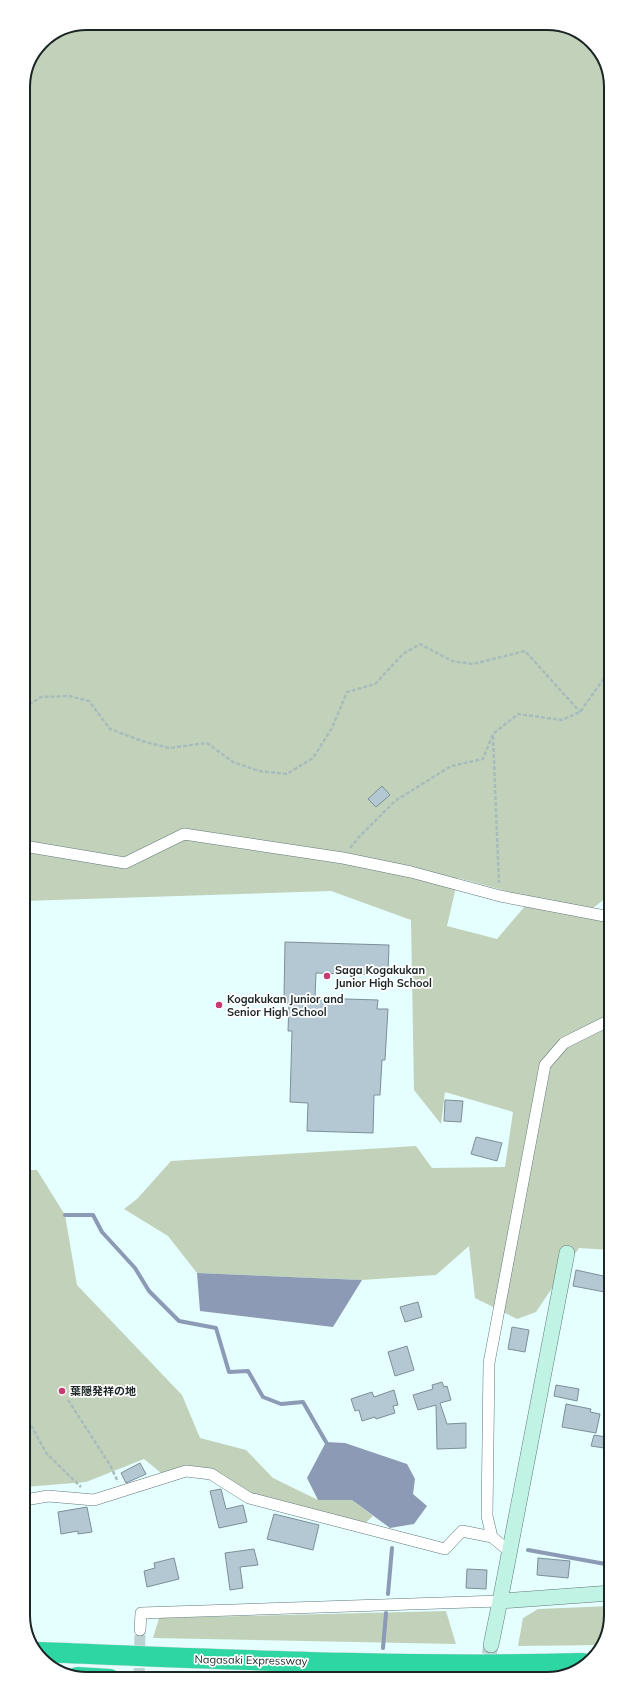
<svg xmlns="http://www.w3.org/2000/svg" width="634" height="1702" font-family="Mulish,'Noto Sans JP',sans-serif">
  <rect width="100%" height="100%" fill="#e5feff"/>
  <path fill="#c2d2ba" fill-rule="evenodd" d="M87 23H551L586 36 609 71 610 895 593 908 610 912V1250L579 1248 536 1312 517 1319 475 1298 469 1246 436 1275 362 1280 197 1273 168 1236 124 1209 137 1199 171 1161 416 1146 432 1168 505 1167 513 1112 445 1092 441 1124 414 1090 411 920 331 891 24 901 23 83 42 42ZM458 878 532 898 497 939 447 926Z
    M25 1170H37L65 1215 77 1285 182 1395 200 1438 246 1450 273 1478 318 1500H352L373 1516 361 1527 249 1498 211 1474 166 1477 144 1459 86 1482 25 1487Z
    M611 1606V1615L601 1645 518 1646 523 1618 538 1609Z
    M446 1611 456 1644 153 1638 159 1618Z"/>
  <path fill="#8c9ab5" d="M197 1273 362 1280 333 1327 200 1311Z
    M326 1442 345 1443 407 1464 415 1479 413 1494 427 1506 414 1524 390 1528 352 1500H318L307 1478Z"/>
  <g fill="none" stroke-linecap="round" stroke-linejoin="round">
    <path stroke="#8c9ab5" stroke-width="4" d="M65 1215H93L102 1232 135 1268 149 1291 179 1321 216 1328 229 1372 248 1371 263 1397 281 1404 303 1402 326 1442
      M528 1550 611 1565
      M388 1594 392 1548
      M383 1648 386 1613"/>
  </g>
  <path fill="#b4c8d3" stroke="#7c8f99" d="M382 786 390 795 376 807 368 799Z
    M285 942 389 945 388 975 316 973 315 998 378 1000 377 1009H388L385 1060H382L380 1095H374L373 1133 307 1131 308 1103 290 1102 292 1031H288L289 1004 287 1003V997H284Z
    M445 1100 463 1101 461 1122 444 1121Z
    M476 1137 502 1143 497 1161 471 1154Z
    M576 1270 608 1277 605 1292 573 1286Z
    M418 1302 422 1317 405 1322 400 1307Z
    M512 1327 529 1330 525 1352 508 1349Z
    M407 1346 414 1370 395 1376 388 1352Z
    M442 1382 444 1387 447 1386 451 1400 440 1403 447 1424 466 1423V1448L437 1449 436 1405 418 1410 413 1395 433 1389 432 1385Z
    M556 1385 579 1389 577 1401 554 1396Z
    M394 1390 398 1405 393 1406 395 1413 376 1419 375 1417 362 1421 359 1410 355 1411 351 1399 372 1392 374 1397Z
    M566 1404 591 1409 590 1412 600 1414 596 1433 562 1427Z
    M594 1435 606 1437 604 1448 591 1446Z
    M140 1463 146 1474 126 1483 121 1473Z
    M221 1489 226 1509 243 1505 247 1522 219 1528 210 1491Z
    M87 1507 92 1532 78 1534V1531L61 1534 58 1512Z
    M274 1514 319 1525 313 1550 267 1539Z
    M254 1549 258 1565 240 1567 243 1588 230 1590 225 1553Z
    M174 1558 179 1579 147 1587 144 1571 155 1568 154 1563Z
    M538 1558 570 1561 568 1578 537 1575Z
    M467 1569 487 1570 486 1589 466 1588Z"/>
  <g fill="none" stroke-linecap="round" stroke-linejoin="round">
    <path stroke="#bdd3d3" stroke-width="11" stroke-dasharray="11 5.5" stroke-linecap="butt" d="M139 1679 140 1630"/>
    <path stroke="#bdd3d3" stroke-width="15" stroke-dasharray="15 8" stroke-linecap="butt" d="M485 1677 491 1645"/>
    <g stroke="#627879" stroke-width="12">
      <path id="street" d="M24 846 125 863 184 834 343 858 411 872 500 896 610 917
        M25 1500 48 1496 94 1500 186 1471 211 1474 249 1498 445 1549 462 1531 492 1537 510 1552
        M492 1537 487 1516 489 1363 545 1065 564 1043 610 1020
        M140 1630 141 1613 500 1601"/>
    </g>
    <g stroke="#627879" stroke-width="16">
      <path id="secondary" d="M500 1601 611 1593
        M491 1645 500 1601 567 1253"/>
    </g>
    <g stroke="#dfe0e0" stroke-width="21">
      <path id="highway" d="M39 1652C220 1659 402 1668 583 1663
        M77 1677 110 1679"/>
    </g>
    <path stroke="#a8bcbd" stroke-width="2.5" stroke-dasharray="4 2" stroke-linecap="butt" d="M604 679 610 677
      M24 708 41 697 69 696 89 701 110 729 142 741 169 748 207 743 233 762 259 771 287 774 313 758 332 728 347 692 375 684 403 654 420 644 452 661 473 664 525 651 580 712
      M493 736 499 883
      M350 848 359 837 395 801 451 766 483 759 493 734 518 714 562 720 580 712 610 670
      M68 1400 110 1465 118 1482
      M25 1415 47 1454 81 1487"/>
    <use href="#street" stroke="#fff" stroke-width="11"/>
    <use href="#secondary" stroke="#c0f3e3" stroke-width="15"/>
    <use href="#highway" stroke="#2dd6a3" stroke-width="20"/>
  </g>
  <g fill="#c53b72" stroke="#fff" stroke-width="1.5">
    <circle cx="327" cy="976" r="4"/>
    <circle cx="219" cy="1005" r="4"/>
    <circle cx="62" cy="1391" r="4"/>
  </g>
  <g text-anchor="middle" dominant-baseline="central" stroke-width="3.5" stroke-linejoin="round" paint-order="stroke">
    <g font-size="11" font-weight="bold" fill="#1b2525" stroke="#fff" text-anchor="start">
      <text x="335" y="970">Saga Kogakukan<tspan x="335" dy="13">Junior High School</tspan></text>
      <text x="227" y="999">Kogakukan Junior and<tspan x="227" dy="13">Senior High School</tspan></text>
      <text x="70" y="1391">葉隠発祥の地</text>
    </g>
    <g font-size="11" fill="#1b2525" stroke="#fff">
      <text transform="translate(251 1660) rotate(1)">Nagasaki Expressway</text>
    </g>
  </g>
  <path d="M0 0H634V1702H0ZM87 30H547A57 57 0 0 1 604 87V1615A57 57 0 0 1 547 1672H87A57 57 0 0 1 30 1615V87A57 57 0 0 1 87 30Z" fill="#fff" fill-rule="evenodd"/>
  <path fill="none" stroke="#1b2525" stroke-width="2" d="M87 30H547A57 57 0 0 1 604 87V1615A57 57 0 0 1 547 1672H87A57 57 0 0 1 30 1615V87A57 57 0 0 1 87 30Z"/>
</svg>
